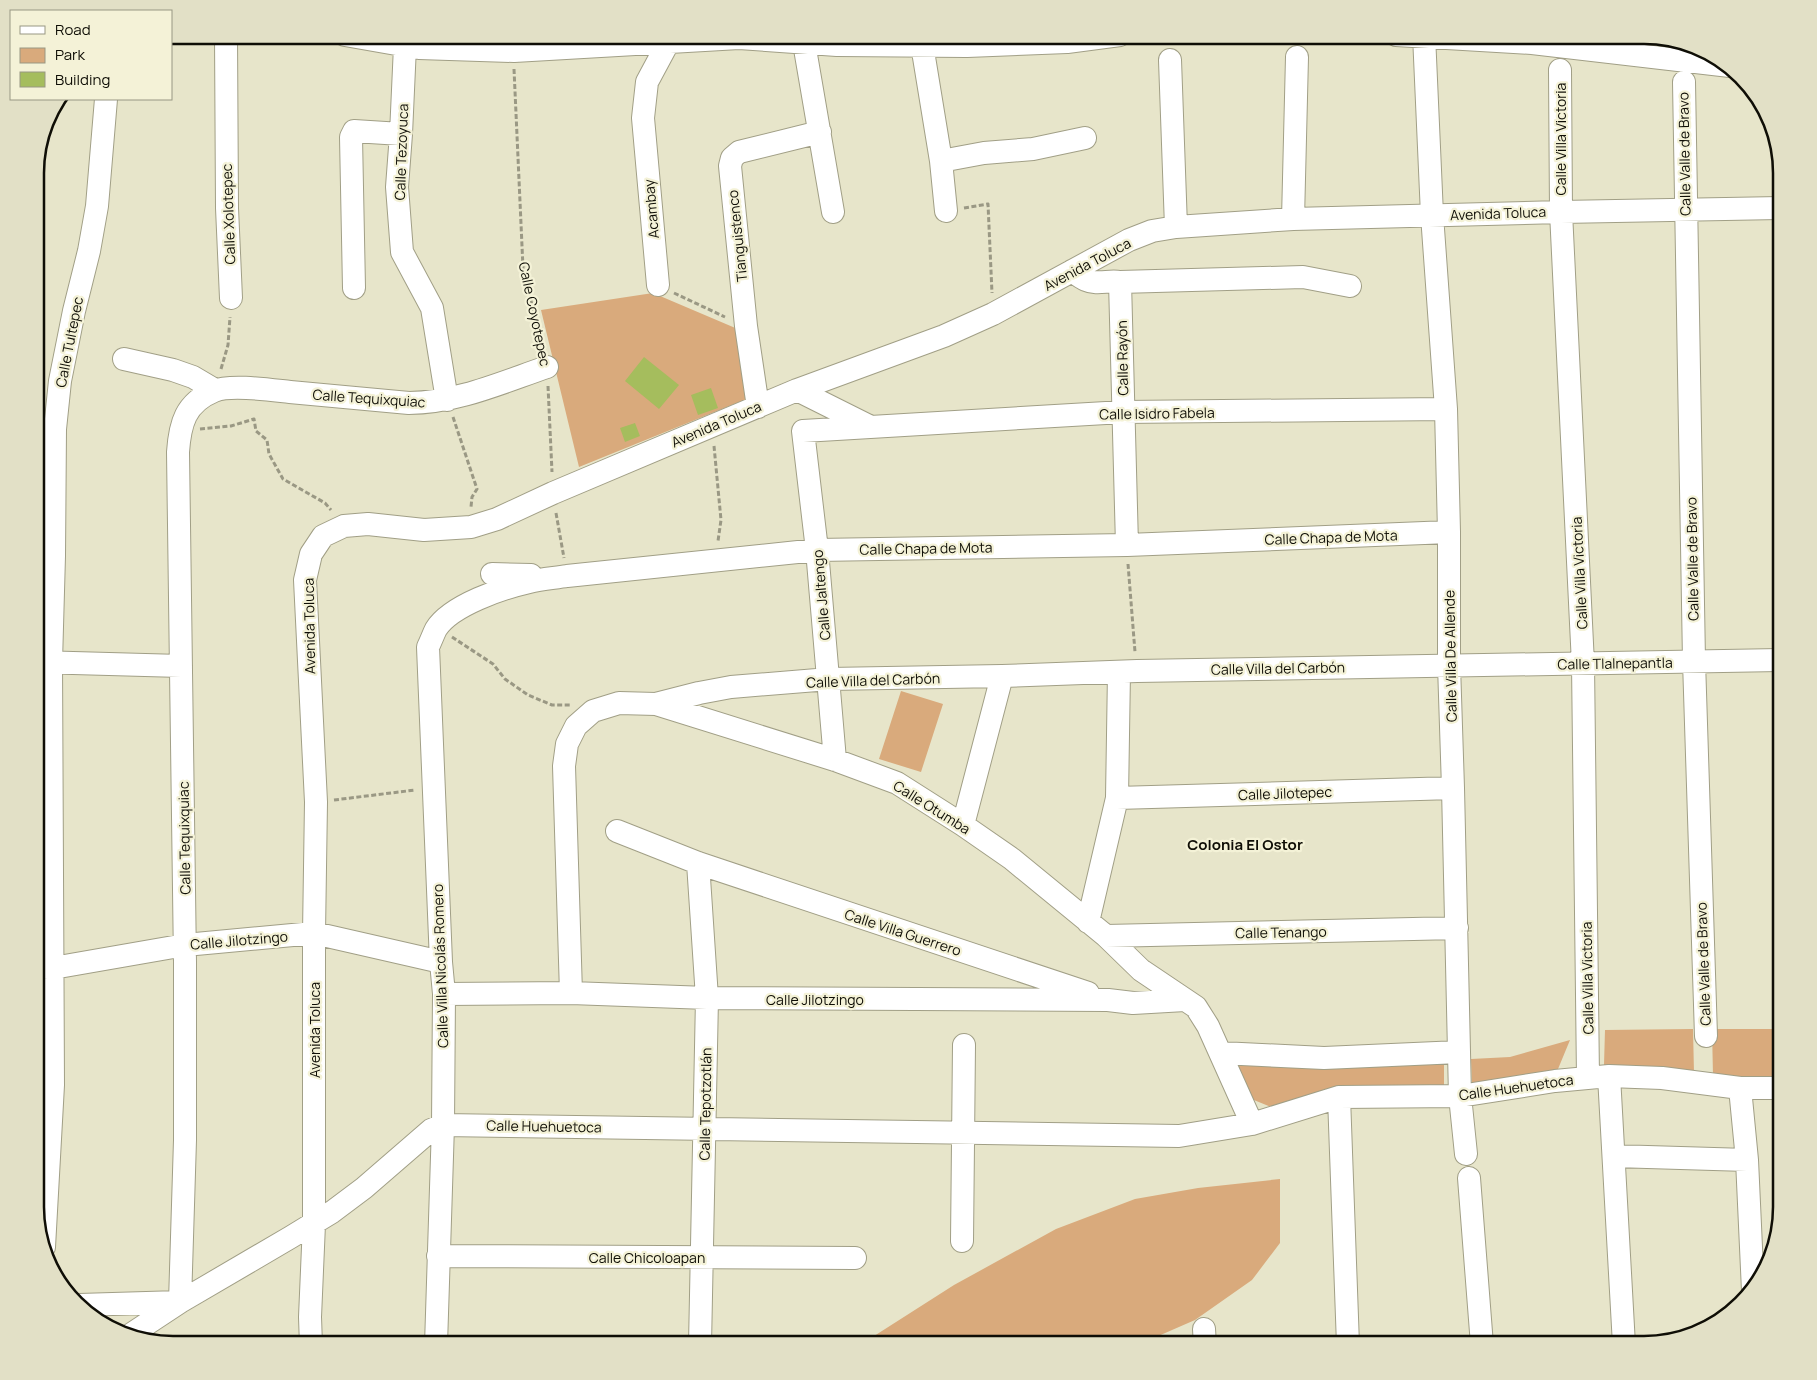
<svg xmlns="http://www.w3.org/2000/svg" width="1817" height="1380" font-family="Manrope,sans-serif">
  <rect width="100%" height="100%" fill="#e7e5ca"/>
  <path fill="#d9aa7c" d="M653 293 740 330 754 396 579 467 541 310Z
    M901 691 943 704 921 772 879 759Z
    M1693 1029 1694 1073 1604 1065 1605 1030Z
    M1712 1029H1782V1080L1713 1076Z
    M1570 1040 1558 1069 1516 1082 1472 1083 1471 1059 1510 1057Z
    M1233 1059 1444 1060V1090L1271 1107 1249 1098Z
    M1280 1179V1243L1252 1280 1195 1320 1156 1337 1149 1345H1019L1009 1343 999 1345H860L954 1285 1056 1229 1135 1199 1198 1188Z"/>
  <path fill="#a5bd5d" d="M644 357 679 385 659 409 625 381Z
    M711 388 718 408 698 415 691 395Z
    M635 423 640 436 625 442 620 428Z"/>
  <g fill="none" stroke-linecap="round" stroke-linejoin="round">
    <g stroke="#a19f86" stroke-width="24">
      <path id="minor" d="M226 35 227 208 231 298
        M345 35 419 48 514 51 739 38 837 45 967 46 1067 42 1120 35
        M1396 35 1532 43 1730 66
        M1424 35 1432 215 1446 409 1449 532V665L1453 788 1460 1096 1466 1154
        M804 43 833 212
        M922 45 941 161 946 211
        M405 46 401 134 397 187 402 252 432 308 447 400
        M1170 60 1176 227
        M1560 70 1561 212 1583 664 1588 1078
        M1684 82 1694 661 1706 1036
        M941 161 984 153 1033 149 1085 138
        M1293 219 1297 57
        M1072 271C1076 274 1081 278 1086 280 1097 285 1109 280 1120 282L1303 277 1350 286
        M1120 282 1127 545
        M658 285 643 118 647 82 669 41V35
        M354 288 351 137 354 131 401 134
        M124 359 173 370 193 377 215 390
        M797 390 869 426
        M758 407 746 326 730 166 732 158 739 152 820 132
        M492 574 531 575
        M37 662 181 666
        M656 704 835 760 897 783 963 825 1012 859 1106 936 1141 970 1196 1007 1208 1026 1252 1124
        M835 760 817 550 803 431 1123 412 1446 409
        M1117 798 1453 788
        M963 825 1002 676
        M617 831 698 863 1088 993
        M698 863 707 998 700 1345
        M1088 922 1117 798 1119 672
        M1106 936 1457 928
        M35 967 53 968 185 945 314 933 441 962
        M571 993 564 766 567 744 576 726 593 711 619 703 656 704 699 693 731 687 829 679 1002 676 1137 671 1782 660
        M444 994 571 993 707 998 1108 1000 1133 1003 1185 1000
        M1221 1053 1324 1058 1459 1052
        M1609 1076 1624 1345
        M1740 1088 1747 1160 1753 1291
        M1339 1097 1348 1345
        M1614 1156 1747 1160
        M1469 1178 1482 1345
        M962 1241 964 1045
        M44 1247 53 1085 51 662 54 556 55 429 60 381 74 311 89 251 97 206 106 99
        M438 1256 855 1258
        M79 1305 180 1302 185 1140V962L178 452C180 424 185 403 214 391 231 384 271 390 290 392 330 396 369 399 409 403 456 403 503 382 547 367
        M1204 1329 1205 1345
        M127 1337 180 1302 291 1237 332 1212 364 1188 431 1130 443 1125 1179 1136 1252 1124 1339 1097 1460 1096 1555 1081 1609 1076 1662 1078 1740 1088H1782
        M311 1345 310 1317 314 1224V933L316 802 305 580 311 554 323 536 344 526 368 524 424 530 471 527 497 519 553 493 797 390 944 336 993 314 1129 240 1152 231 1176 227 1293 219 1561 212 1782 208
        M436 1345 443 1125 444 994 441 962 428 647C431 641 433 635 436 629 451 605 503 588 529 582 541 579 555 578 567 576L817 550 1127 545 1449 532"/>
    </g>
    <path stroke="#9a9884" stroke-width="3" stroke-dasharray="5 2.5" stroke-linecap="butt" d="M514 69 523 268 543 350
      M964 208 988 204 992 293
      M674 293 725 317
      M221 369 228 345 230 317
      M548 386 552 472
      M453 417 477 489 472 497 471 507
      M200 429 231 426 254 419 256 431 267 440 269 454 283 479 325 503 331 510
      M714 446 721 520 718 541
      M556 513 564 558
      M1128 564 1135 652
      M452 637 493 664 505 679 528 695 552 705H571
      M334 800 415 790"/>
    <use href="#minor" stroke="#fff" stroke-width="22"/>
  </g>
  <g text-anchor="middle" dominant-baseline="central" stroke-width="4.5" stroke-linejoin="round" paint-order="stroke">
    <g font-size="14" fill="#0f0e06" stroke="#f4f2d7">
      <text transform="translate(1560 139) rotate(-90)">Calle Villa Victoria</text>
      <text transform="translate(401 152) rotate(-88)">Calle Tezoyuca</text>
      <text transform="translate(1684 154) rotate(-91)">Calle Valle de Bravo</text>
      <text transform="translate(651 209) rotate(-95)">Acambay</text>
      <text transform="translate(1498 213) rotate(-2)">Avenida Toluca</text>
      <text transform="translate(228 214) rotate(-92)">Calle Xolotepec</text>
      <text transform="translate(737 236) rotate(-96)">Tianguistenco</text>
      <text transform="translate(1087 264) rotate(-28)">Avenida Toluca</text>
      <text transform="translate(535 314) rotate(78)">Calle Coyotepec</text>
      <text transform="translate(69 342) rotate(-79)">Calle Tultepec</text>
      <text transform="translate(1122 358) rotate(-91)">Calle Rayón</text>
      <text transform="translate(369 398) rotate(4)">Calle Tequixquiac</text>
      <text transform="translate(1157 413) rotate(-1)">Calle Isidro Fabela</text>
      <text transform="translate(716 424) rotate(-23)">Avenida Toluca</text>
      <text transform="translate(1331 537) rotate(-2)">Calle Chapa de Mota</text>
      <text transform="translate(926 548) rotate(-1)">Calle Chapa de Mota</text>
      <text transform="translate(1692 559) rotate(-91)">Calle Valle de Bravo</text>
      <text transform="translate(1579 573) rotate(-93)">Calle Villa Victoria</text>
      <text transform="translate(821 595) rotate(-95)">Calle Jaltengo</text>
      <text transform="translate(309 626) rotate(-91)">Avenida Toluca</text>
      <text transform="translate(1450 656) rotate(-91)">Calle Villa De Allende</text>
      <text transform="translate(1615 663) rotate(-1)">Calle Tlalnepantla</text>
      <text transform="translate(1278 668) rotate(-1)">Calle Villa del Carbón</text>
      <text transform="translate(873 680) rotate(-2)">Calle Villa del Carbón</text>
      <text transform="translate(1285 793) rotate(-2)">Calle Jilotepec</text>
      <text transform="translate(932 807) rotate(32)">Calle Otumba</text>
      <text transform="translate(184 838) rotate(-91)">Calle Tequixquiac</text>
      <text transform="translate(903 932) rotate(18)">Calle Villa Guerrero</text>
      <text transform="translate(1281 932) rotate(-1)">Calle Tenango</text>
      <text transform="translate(239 940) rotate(-5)">Calle Jilotzingo</text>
      <text transform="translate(1703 964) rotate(-92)">Calle Valle de Bravo</text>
      <text transform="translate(440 966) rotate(-92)">Calle Villa Nicolás Romero</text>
      <text transform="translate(1587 978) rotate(-91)">Calle Villa Victoria</text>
      <text x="815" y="999">Calle Jilotzingo</text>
      <text transform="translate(314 1030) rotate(-90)">Avenida Toluca</text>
      <text transform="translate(1516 1087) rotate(-8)">Calle Huehuetoca</text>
      <text transform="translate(705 1104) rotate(-89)">Calle Tepotzotlán</text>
      <text transform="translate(544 1126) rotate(1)">Calle Huehuetoca</text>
      <text x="647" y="1257">Calle Chicoloapan</text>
    </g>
    <g font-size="15" font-weight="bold" fill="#0f0e06" stroke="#f4f2d7">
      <text x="1245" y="844">Colonia El Ostor</text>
    </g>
  </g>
  <path d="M0 0H1817V1380H0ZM173 44H1644A129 129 0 0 1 1773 173V1207A129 129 0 0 1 1644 1336H173A129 129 0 0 1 44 1207V173A129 129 0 0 1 173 44Z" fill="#e2e0c6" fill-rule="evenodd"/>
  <path fill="none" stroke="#0f0e06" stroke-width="2.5" d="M173 44H1644A129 129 0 0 1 1773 173V1207A129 129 0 0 1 1644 1336H173A129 129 0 0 1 44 1207V173A129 129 0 0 1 173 44Z"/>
  <rect x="10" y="10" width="162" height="90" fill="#f4f2d7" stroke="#989783"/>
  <rect x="20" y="26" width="25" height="8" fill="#ffffff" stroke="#989783"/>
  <text x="55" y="35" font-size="15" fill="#0f0e06">Road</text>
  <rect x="20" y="48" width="25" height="15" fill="#d9aa7c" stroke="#989783"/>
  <text x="55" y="60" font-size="15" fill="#0f0e06">Park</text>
  <rect x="20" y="72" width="25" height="15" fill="#a5bd5d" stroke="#989783"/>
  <text x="55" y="85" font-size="15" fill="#0f0e06">Building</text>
</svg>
